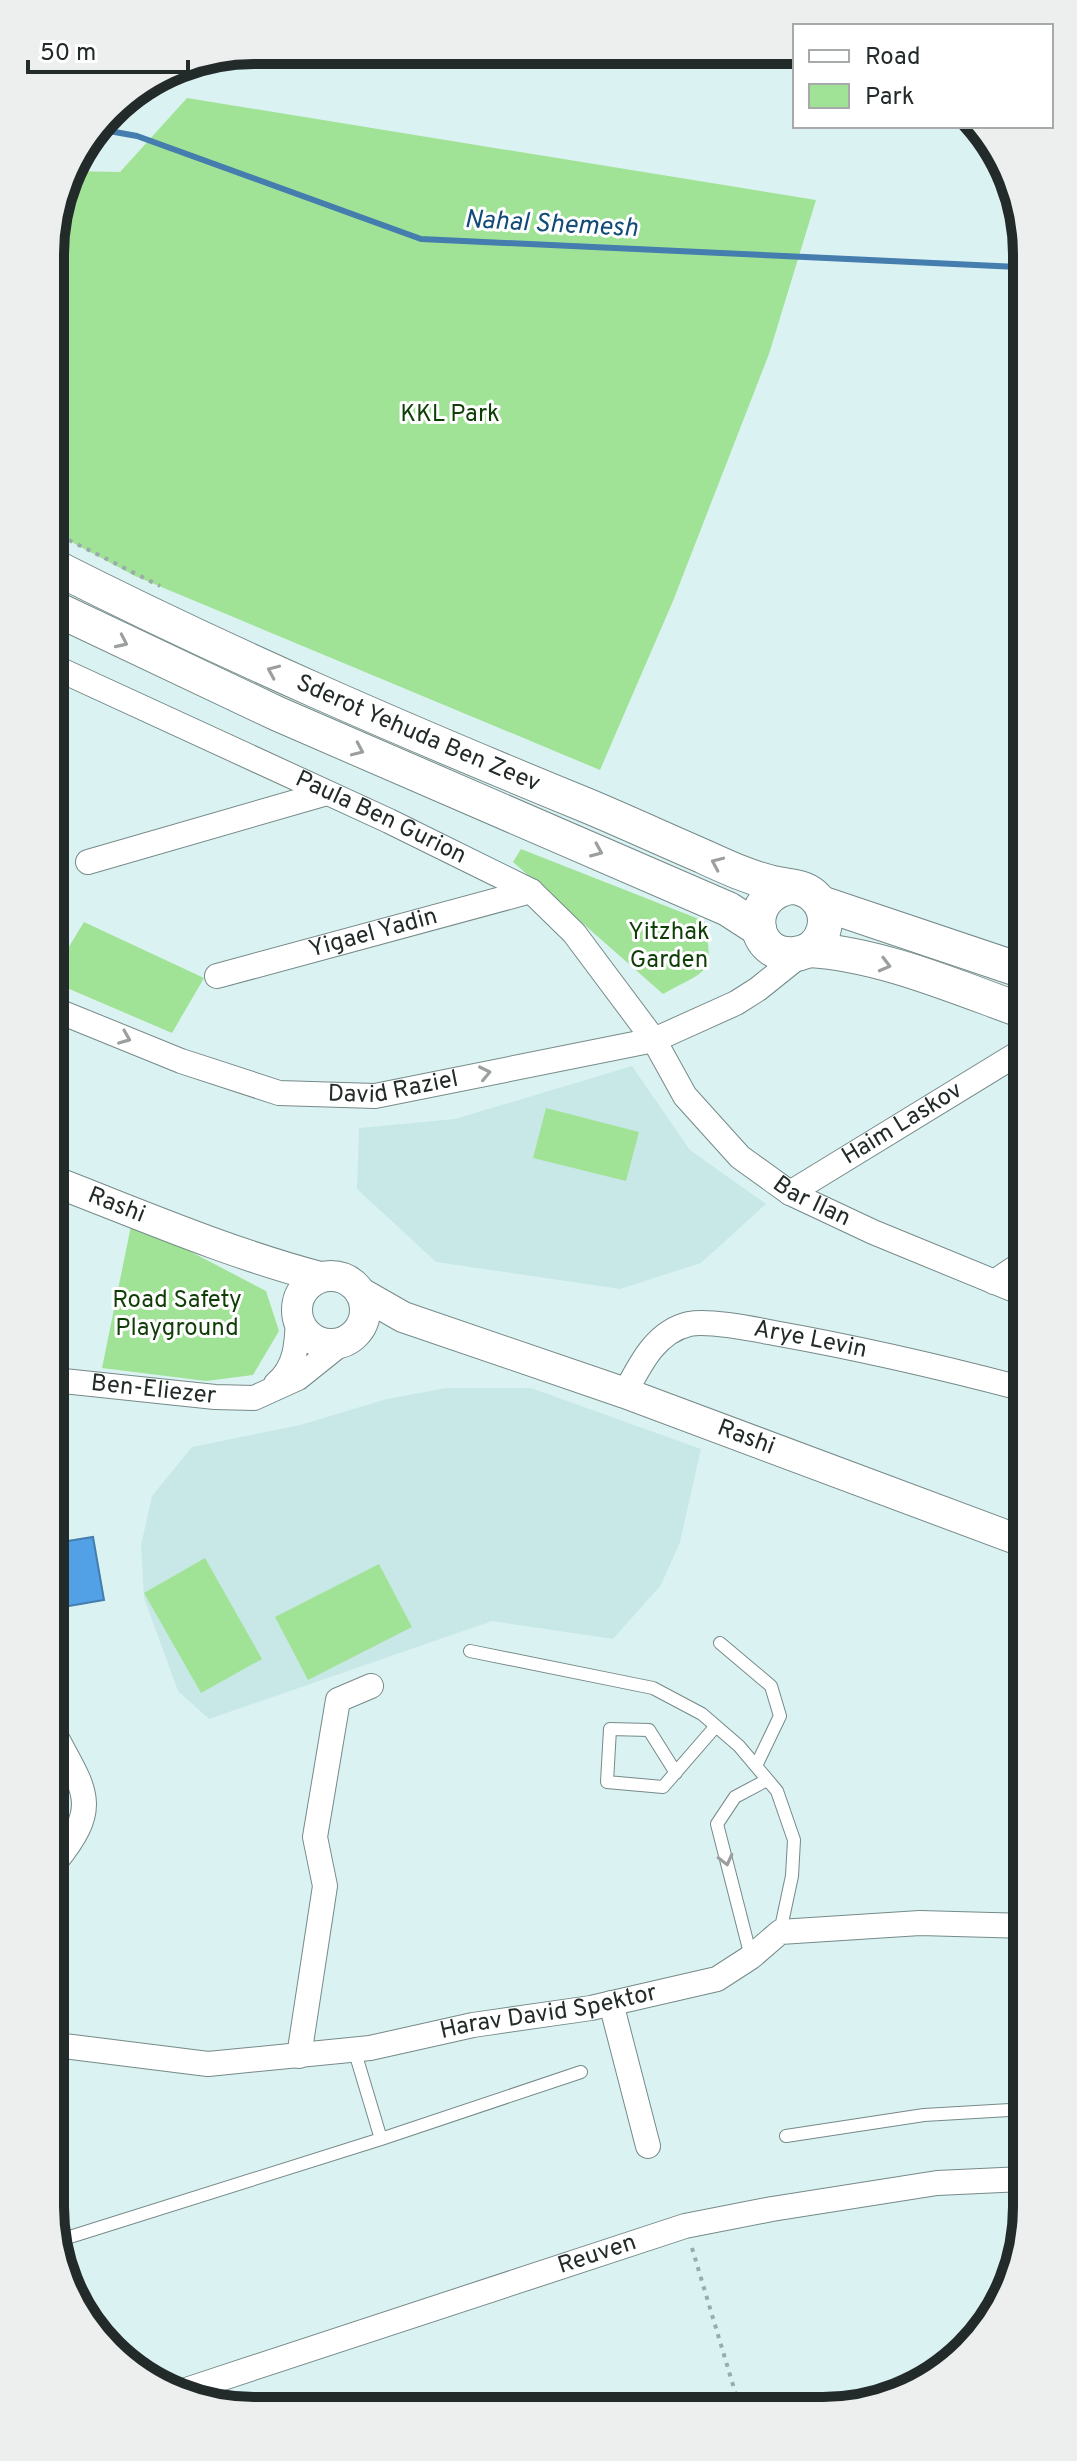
<svg xmlns="http://www.w3.org/2000/svg" width="1077" height="2461" font-family="Overpass,sans-serif">
  <rect width="100%" height="100%" fill="#dbf2f2"/>
  <path fill="#c8e8e7" d="M632 1066 690 1150 766 1204 701 1263 620 1289 436 1262 357 1189 359 1128 455 1119Z
    M446 1388H531L701 1449 680 1542 661 1585 613 1639 492 1621 209 1719 178 1691 144 1598 141 1545 152 1496 192 1447 300 1425 387 1399Z"/>
  <path fill="#a1e396" d="M187 98 816 200 769 354 673 601 600 770 135 576 51 531 50 240 69 171 120 172Z
    M521 849 704 921C715 976 709 968 663 994L513 862Z
    M84 922 204 978 172 1033 53 982V973Z
    M546 1108 639 1132 626 1181 533 1158Z
    M132 1221 266 1291 279 1331 253 1375 206 1381 102 1368Z
    M205 1558 262 1659 201 1693 144 1593Z
    M379 1564 412 1627 308 1680 275 1617Z"/>
  <path fill="#52a0e6" stroke="#447dae" stroke-width="2" d="M93 1537 104 1600 57 1608 55 1543Z"/>
  <g fill="none" stroke-linecap="round" stroke-linejoin="round">
    <path stroke="#447dae" stroke-width="6" d="M98 129 137 136 421 239 1020 267"/>
    <g stroke="#758a89" stroke-width="14">
      <path id="service" d="M720 1643 771 1686 780 1716 756 1766
        M470 1651 653 1688 702 1714 739 1746 777 1791 794 1840 792 1876 780 1932
        M676 1773 649 1730 610 1729 607 1782 663 1787 716 1726
        M751 1957 717 1824 735 1797 767 1780
        M354 2049 381 2139
        M786 2136 924 2115 1026 2109
        M57 2241 381 2139 581 2072"/>
    </g>
    <g stroke="#758a89" stroke-width="26">
      <g id="minor">
        <path id="s1" d="M52 666 389 821 531 891 574 933 654 1040 685 1096 740 1157 790 1193 873 1232 1024 1294"/>
        <path d="M88 862 327 793"/>
        <path id="s2" d="M217 976 531 891"/>
        <path id="s3" d="M53 1009 181 1061 279 1093 375 1096 654 1040 736 1003 758 989 803 953"/>
        <path id="s4" d="M790 1193 1017 1054"/>
        <path d="M994 1282 1024 1262"/>
        <path id="s5" d="M54 1380 215 1397 254 1398 298 1378 343 1342"/>
        <path d="M276 1384C296 1367 297 1344 298 1319"/>
        <path id="s6" d="M625 1393C640 1365 655 1332 689 1324 710 1320 753 1329 774 1333 858 1348 941 1367 1024 1389"/>
        <path d="M55 1735C85 1791 101 1806 56 1861"/>
        <path d="M611 2003 648 2146"/>
        <path id="s7" d="M56 2045 208 2064 370 2048 473 2025 591 2008 717 1979 751 1957 780 1932 920 1923 1026 1926"/>
        <path d="M299 2056 325 1886 315 1837 338 1700 371 1686"/>
        <path id="s8" d="M183 2391 685 2226 772 2209 937 2183 1026 2179"/>
      </g>
    </g>
    <g stroke="#758a89" stroke-width="32">
      <g id="tertiary">
        <path id="s9" d="M53 1181C141 1215 229 1253 320 1277"/>
        <circle cx="331" cy="1310" r="34"/>
        <path id="s10" d="M361 1293 403 1317 625 1393 1024 1542"/>
      </g>
    </g>
    <g stroke="#758a89" stroke-width="36">
      <g id="secondary">
        <path id="s11" d="M51 565C226 654 407 732 588 806 626 822 663 839 700 855 724 866 747 877 773 883 786 886 803 886 813 895 835 914 825 951 795 954 751 959 743 895 791 887"/>
        <path d="M52 607 278 714 728 909 759 929"/>
        <path d="M821 903 1023 971"/>
        <path d="M809 950C880 954 956 987 1023 1011"/>
      </g>
    </g>
    <path stroke="#99abab" stroke-width="4" stroke-dasharray="4 6" stroke-linecap="butt" d="M51 531 160 586
      M692 2248 739 2405"/>
    <use href="#service" stroke="#fff" stroke-width="12"/>
    <use href="#minor" stroke="#fff" stroke-width="24"/>
    <use href="#tertiary" stroke="#fff" stroke-width="30"/>
    <use href="#secondary" stroke="#fff" stroke-width="34"/>
  </g>
  <defs><path id="oneway-chevron" d="M-2-3.5L2.5 0L-2 3.5" fill="none" stroke-width="1.6" stroke-linecap="round" stroke-linejoin="round" transform="scale(2)"/></defs>
  <g stroke="#9c9f9f">
    <use href="#oneway-chevron" transform="translate(122 642) rotate(25)"/>
    <use href="#oneway-chevron" transform="translate(273 671) rotate(-156)"/>
    <use href="#oneway-chevron" transform="translate(358 750) rotate(24)"/>
    <use href="#oneway-chevron" transform="translate(597 851) rotate(23)"/>
    <use href="#oneway-chevron" transform="translate(717 863) rotate(-156)"/>
    <use href="#oneway-chevron" transform="translate(885 965) rotate(15)"/>
    <use href="#oneway-chevron" transform="translate(125 1038) rotate(22)"/>
    <use href="#oneway-chevron" transform="translate(485 1073) rotate(-12)"/>
    <use href="#oneway-chevron" transform="translate(726 1860) rotate(76)"/>
  </g>
  <g text-anchor="middle" dominant-baseline="central" stroke-width="6" stroke-linejoin="round" paint-order="stroke">
    <g font-size="24" fill="#0f3e07" stroke="#fff">
      <text x="450" y="415">KKL Park</text>
      <text x="669" y="933">Yitzhak<tspan x="669" dy="28">Garden</tspan></text>
      <text x="177" y="1301">Road Safety<tspan x="177" dy="28">Playground</tspan></text>
    </g>
    <g font-size="24" fill="#222a2a" stroke="#fff">
      <text stroke="none"><textPath href="#s11" startOffset="404">Sderot Yehuda Ben Zeev</textPath></text>
      <text stroke="none"><textPath href="#s1" startOffset="362">Paula Ben Gurion</textPath></text>
      <text stroke="none"><textPath href="#s2" startOffset="162">Yigael Yadin</textPath></text>
      <text stroke="none"><textPath href="#s3" startOffset="356">David Raziel</textPath></text>
      <text stroke="none"><textPath href="#s4" startOffset="132">Haim Laskov</textPath></text>
      <text stroke="none"><textPath href="#s1" startOffset="954">Bar Ilan</textPath></text>
      <text stroke="none"><textPath href="#s9" startOffset="68">Rashi</textPath></text>
      <text stroke="none"><textPath href="#s6" startOffset="220">Arye Levin</textPath></text>
      <text stroke="none"><textPath href="#s5" startOffset="100">Ben-Eliezer</textPath></text>
      <text stroke="none"><textPath href="#s10" startOffset="412">Rashi</textPath></text>
      <text stroke="none"><textPath href="#s7" startOffset="498">Harav David Spektor</textPath></text>
      <text stroke="none"><textPath href="#s8" startOffset="436">Reuven</textPath></text>
    </g>
    <g font-size="26" font-style="italic" fill="#124b79" stroke="#fff">
      <text transform="translate(551 225) rotate(3)">Nahal Shemesh</text>
    </g>
  </g>
  <path d="M0 0H1077V2461H0ZM254 64H823A190 190 0 0 1 1013 254V2207A190 190 0 0 1 823 2397H254A190 190 0 0 1 64 2207V254A190 190 0 0 1 254 64Z" fill="#edeeee" fill-rule="evenodd"/>
  <path fill="none" stroke="#222a2a" stroke-width="10" d="M254 64H823A190 190 0 0 1 1013 254V2207A190 190 0 0 1 823 2397H254A190 190 0 0 1 64 2207V254A190 190 0 0 1 254 64Z"/>
  <rect x="793" y="24" width="260" height="104" fill="#ffffff" stroke="#a7aaaa" stroke-width="2"/>
  <rect x="809" y="50" width="40" height="12" fill="#ffffff" stroke="#a7aaaa" stroke-width="2"/>
  <text x="865" y="64" font-size="24" fill="#222a2a">Road</text>
  <rect x="809" y="84" width="40" height="24" fill="#a1e396" stroke="#a7aaaa" stroke-width="2"/>
  <text x="865" y="104" font-size="24" fill="#222a2a">Park</text>
  <path d="M28 60v12h160v-12" fill="none" stroke="#222a2a" stroke-width="4"/>
  <text x="40" y="60" font-size="24" fill="#222a2a" stroke="#ffffff" stroke-width="6" paint-order="stroke">50 m</text>
</svg>
